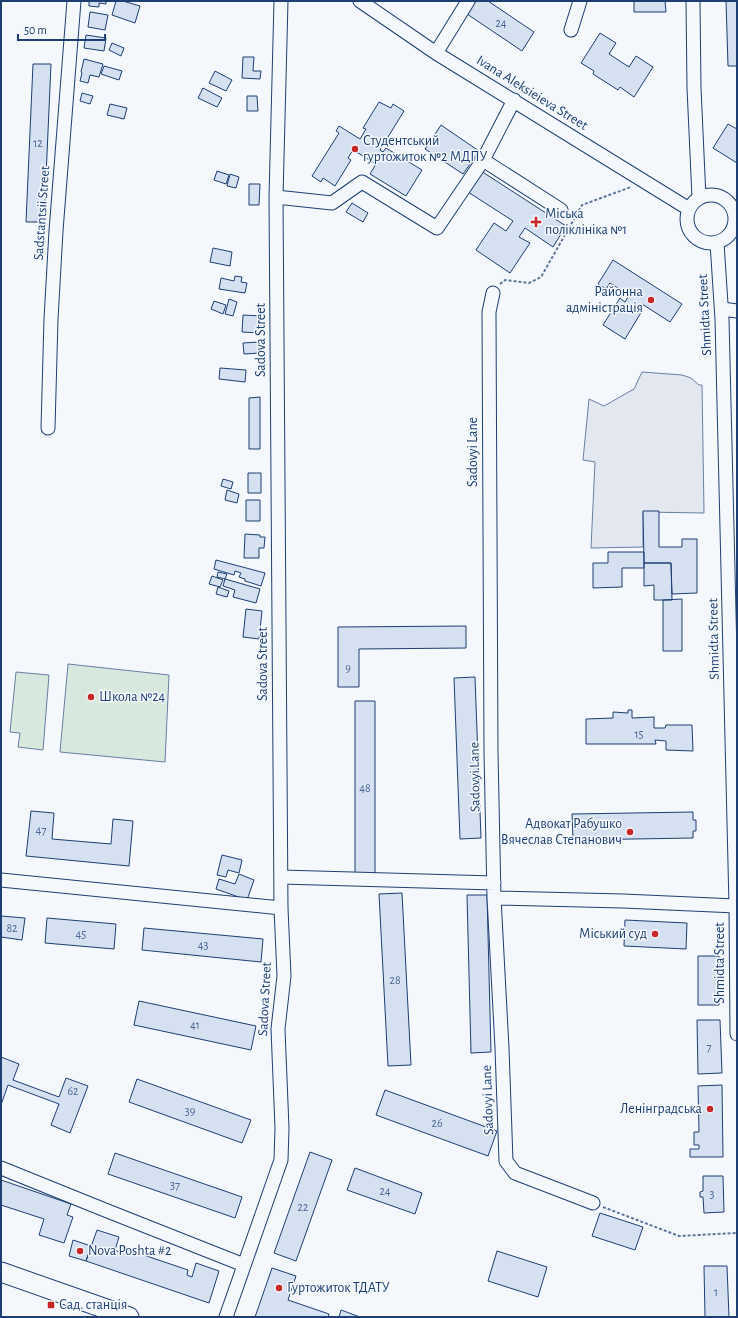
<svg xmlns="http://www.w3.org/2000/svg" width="738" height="1318" font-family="'Alegreya Sans',sans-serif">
  <rect width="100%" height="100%" fill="#f4f7fb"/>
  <path fill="#d7e8df" stroke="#687fa3" d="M68 664 169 675 165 762 60 752Z
    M16 672 49 675 43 750 18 747 20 733 10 732Z"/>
  <path fill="#e3e8f0" stroke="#687fa3" d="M642 372 682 375 691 378 699 385H702L704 513 643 512V547L591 548 595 462 583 460 589 399 604 406 634 389Z"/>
  <path fill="#d5e0f0" stroke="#1d3f73" d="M89 1H106V4L99 3V7L89 6Z
    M116 1H123L140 6 135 23 112 15Z
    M476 1H488L534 32 522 51 467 14Z
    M634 1H665L666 12H634Z
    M726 1H737V66H728Z
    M90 12 108 15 105 30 88 27Z
    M600 33 616 43 609 54 629 67 636 56 653 67 634 97 620 87 618 90 593 74 594 71 581 63Z
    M86 35 106 38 104 51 84 48Z
    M112 43 124 48 121 56 109 50Z
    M243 57H254L253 71H261L260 79 242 78Z
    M84 59 103 64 99 77 90 75 88 83 80 81 82 73 81 72Z
    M33 64H51L44 222H26Z
    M104 66 122 71 119 80 101 74Z
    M215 71 232 80 226 91 209 83Z
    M203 88 222 98 217 107 198 98Z
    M82 93 93 96 90 104 80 101Z
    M247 96H257L258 111H247Z
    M379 102 391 108 393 104 404 111 380 150 383 152 386 148 422 170 406 196 370 174 376 164 353 150 348 158 351 160 335 186 323 178 321 182 312 176 339 133 336 131 339 126 360 139 366 129 363 128Z
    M110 104 127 108 124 119 107 115Z
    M728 124 737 129V163L713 148Z
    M441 125 479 151 463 174 425 149Z
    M217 171 229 175 226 184 214 180Z
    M481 171 566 226 553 247 525 228 519 237 530 243 510 273 476 250 494 223 506 231 513 221 468 192Z
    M230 174 239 177 236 188 227 186Z
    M249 184H260L259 205H249Z
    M352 203 368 213 363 222 346 212Z
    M213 248 232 252 230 266 210 262Z
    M613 260 682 304 670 322 642 304 639 309 642 311 625 339 603 325 620 298 625 302 629 295 610 283 606 289 598 284Z
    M235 276 242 277 241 282 247 283 245 293 219 289 221 278 234 281Z
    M229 299 237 302 233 316 225 314Z
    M214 301 226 305 223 314 211 309Z
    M243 315 261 316 260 333 242 332Z
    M259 342 260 353 244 354 243 343Z
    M220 368 246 370 245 382 219 379Z
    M260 397V449H249V398Z
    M248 473H261V493H248Z
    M223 479 233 482 231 489 221 486Z
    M227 490 239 494 237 503 225 500Z
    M246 500H260V521H246Z
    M643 511H659V547H682V539H697V593L672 594 671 563H644Z
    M245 534 260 535V537H265L264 548H259V558H244Z
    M608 552H644V568H622V587L593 588V563H608Z
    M216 560 265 573 261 586 245 581V579L239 577 241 573 235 571 234 575 214 569Z
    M644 563H671L672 600H654V585L644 586Z
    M218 572 227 574 225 579 217 577Z
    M212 576 223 580 220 587 209 584Z
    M225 579 260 589 256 603 233 597 235 590 223 586Z
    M218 587 229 591 227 597 216 594Z
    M682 599V651H663V600Z
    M246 609 262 611 259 639 243 637Z
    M466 626V648L359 649V687H338V627Z
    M475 677 481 838 460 839 454 678Z
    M355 701H375V874H355Z
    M628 710H632V718L654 717V728H665L666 725H692L693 751 666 750V741L655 740 656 744H586V719L613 718V712L628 713Z
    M31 811 54 813 52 839 111 844 113 819 133 821 129 866 26 856Z
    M693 812V820H696V831H693V838L573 840 572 814Z
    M222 855 242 860 239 873 228 870 226 877 217 875Z
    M239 874 254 880 247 900 216 889 219 879 235 884Z
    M402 893 411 1065 388 1066 379 894Z
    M467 895H487L491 1052 471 1053Z
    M1 916 25 918 22 940 1 937Z
    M47 918 116 924 114 949 45 943Z
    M625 920 687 923 686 949 624 946Z
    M144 928 263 939 261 962 142 950Z
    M698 956H719V1005H698Z
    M139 1001 256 1026 251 1050 134 1025Z
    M697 1020H720L722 1073 698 1074Z
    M1 1057 19 1064 13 1080 59 1097 66 1078 88 1086 70 1133 51 1125 59 1104 8 1085 1 1105Z
    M137 1079 251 1120 242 1143 129 1102Z
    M722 1085 723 1157H690V1149H699V1145H694V1132H699L698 1086Z
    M385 1090 497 1131 488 1156 376 1115Z
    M310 1152 332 1160 296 1261 274 1253Z
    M115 1153 242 1197 235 1218 108 1174Z
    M355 1168 422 1193 415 1214 347 1190Z
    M703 1176H723L724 1212 704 1213 703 1197H700V1192L703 1191Z
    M1 1180 71 1204 67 1215 73 1217 64 1243 39 1235 44 1219 1 1205Z
    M600 1213 643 1227 635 1250 592 1236Z
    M97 1230 119 1237 115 1250 121 1253 123 1248 188 1270 187 1275 192 1277 196 1263 219 1271 209 1303 86 1261Z
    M73 1240 91 1246 86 1261 69 1256Z
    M497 1251 547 1267 538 1297 488 1281Z
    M704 1266H727L729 1317H705Z
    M272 1268 296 1276 288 1300 329 1314 328 1317H255Z
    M341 1310 360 1317H339Z"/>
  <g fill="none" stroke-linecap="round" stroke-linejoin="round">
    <g stroke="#1d3f73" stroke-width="15">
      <path id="minor" d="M360 1 436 53 689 209
        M693 1 694 88 699 198
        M571 30 580 1
        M436 53 468 1
        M514 100 483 160 561 210
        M687 219a24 24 0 1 1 48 0a24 24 0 1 1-48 0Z
        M276 197 332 203 362 182 437 228 483 160
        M717 243 722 319 736 906 737 1034
        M493 293 489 312 491 752 494 898 502 1048 506 1161 515 1173 593 1203
        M722 309 737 311
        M48 428 51 319 56 231 74 1
        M281 877 494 883
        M1 880 281 908
        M494 898 623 901 736 906
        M1 1168 105 1210 244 1265
        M226 1317 281 1160 282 1128 278 1029 284 976 281 908 276 197 281 1"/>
    </g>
    <g stroke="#1d3f73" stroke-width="21">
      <path id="highway" d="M1 1272 129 1317"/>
    </g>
    <path stroke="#5e769c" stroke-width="2" stroke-dasharray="3 2" stroke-linecap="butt" d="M500 284 505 280 529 283 541 277 582 205 631 187
      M603 1207 679 1236 737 1233"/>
    <use href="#minor" stroke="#f4f7fb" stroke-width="13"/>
    <use href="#highway" stroke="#f4f7fb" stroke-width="19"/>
  </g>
  <g fill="#c62828" stroke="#f4f7fb" stroke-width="1.5">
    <circle cx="355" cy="149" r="4"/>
    <path d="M534 216h4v4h4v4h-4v4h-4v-4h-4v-4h4z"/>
    <circle cx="651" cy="300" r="4"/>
    <circle cx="91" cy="697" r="4"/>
    <circle cx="630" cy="832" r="4"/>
    <circle cx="655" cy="934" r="4"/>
    <circle cx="710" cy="1109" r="4"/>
    <circle cx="80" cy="1251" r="4"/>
    <circle cx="279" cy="1288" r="4"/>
    <rect x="47" y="1301" width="8" height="8" rx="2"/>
  </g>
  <g text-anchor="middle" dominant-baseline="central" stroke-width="3" stroke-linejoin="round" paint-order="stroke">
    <g font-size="12" fill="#4b6792">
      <text x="501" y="23">24</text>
      <text x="38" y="143">12</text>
      <text x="348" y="668">9</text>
      <text x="639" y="734">15</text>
      <text x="365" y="788">48</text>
      <text x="41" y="830">47</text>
      <text x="12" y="928">82</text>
      <text x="81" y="934">45</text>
      <text x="203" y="945">43</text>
      <text x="395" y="980">28</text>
      <text x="195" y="1025">41</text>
      <text x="709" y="1047">7</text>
      <text x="73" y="1091">62</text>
      <text x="190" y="1111">39</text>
      <text x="437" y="1123">26</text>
      <text x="175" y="1185">37</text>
      <text x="385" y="1191">24</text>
      <text x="712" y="1194">3</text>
      <text x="303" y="1207">22</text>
      <text x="716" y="1292">1</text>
    </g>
    <g font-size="14" fill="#1d3f73" stroke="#f4f7fb">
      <text transform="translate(532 93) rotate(32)">Ivana Aleksieieva Street</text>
      <text transform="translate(42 213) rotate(-86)">Sadstantsii Street</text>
      <text transform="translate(705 315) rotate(-93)">Shmidta Street</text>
      <text transform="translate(261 340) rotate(-90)">Sadova Street</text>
      <text transform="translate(473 452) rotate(-90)">Sadovyi Lane</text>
      <text transform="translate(714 639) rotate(-91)">Shmidta Street</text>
      <text transform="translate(263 664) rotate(-90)">Sadova Street</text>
      <text transform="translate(475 777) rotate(-91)">Sadovyi Lane</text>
      <text transform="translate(720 963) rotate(-90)">Shmidta Street</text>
      <text transform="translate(265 999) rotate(-87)">Sadova Street</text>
      <text transform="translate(488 1100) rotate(-92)">Sadovyi Lane</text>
    </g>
    <g font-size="14" fill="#1d3f73" stroke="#f4f7fb" text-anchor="start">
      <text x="363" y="141">Студентський<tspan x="363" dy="16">гуртожиток №2 МДПУ</tspan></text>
      <text x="545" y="214">Міська<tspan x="545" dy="16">поліклініка №1</tspan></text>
      <text x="643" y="292" text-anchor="end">Районна<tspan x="643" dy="16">адміністрація</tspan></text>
      <text x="99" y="697">Школа №24</text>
      <text x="622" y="824" text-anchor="end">Адвокат Рабушко<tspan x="622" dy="16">Вячеслав Степанович</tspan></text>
      <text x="647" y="934" text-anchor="end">Міський суд</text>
      <text x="702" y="1109" text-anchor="end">Ленінградська</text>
      <text x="88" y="1251">Nova Poshta #2</text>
      <text x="287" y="1288">Гуртожиток ТДАТУ</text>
      <text x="59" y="1305">Сад. станція</text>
    </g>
  </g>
  <rect width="738" height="1318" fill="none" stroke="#1d3f73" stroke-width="4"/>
  <path d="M18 34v6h87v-6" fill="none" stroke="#1d3f73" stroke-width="2"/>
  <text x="24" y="34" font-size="12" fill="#1d3f73" stroke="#f4f7fb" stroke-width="3" paint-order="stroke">50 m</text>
</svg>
